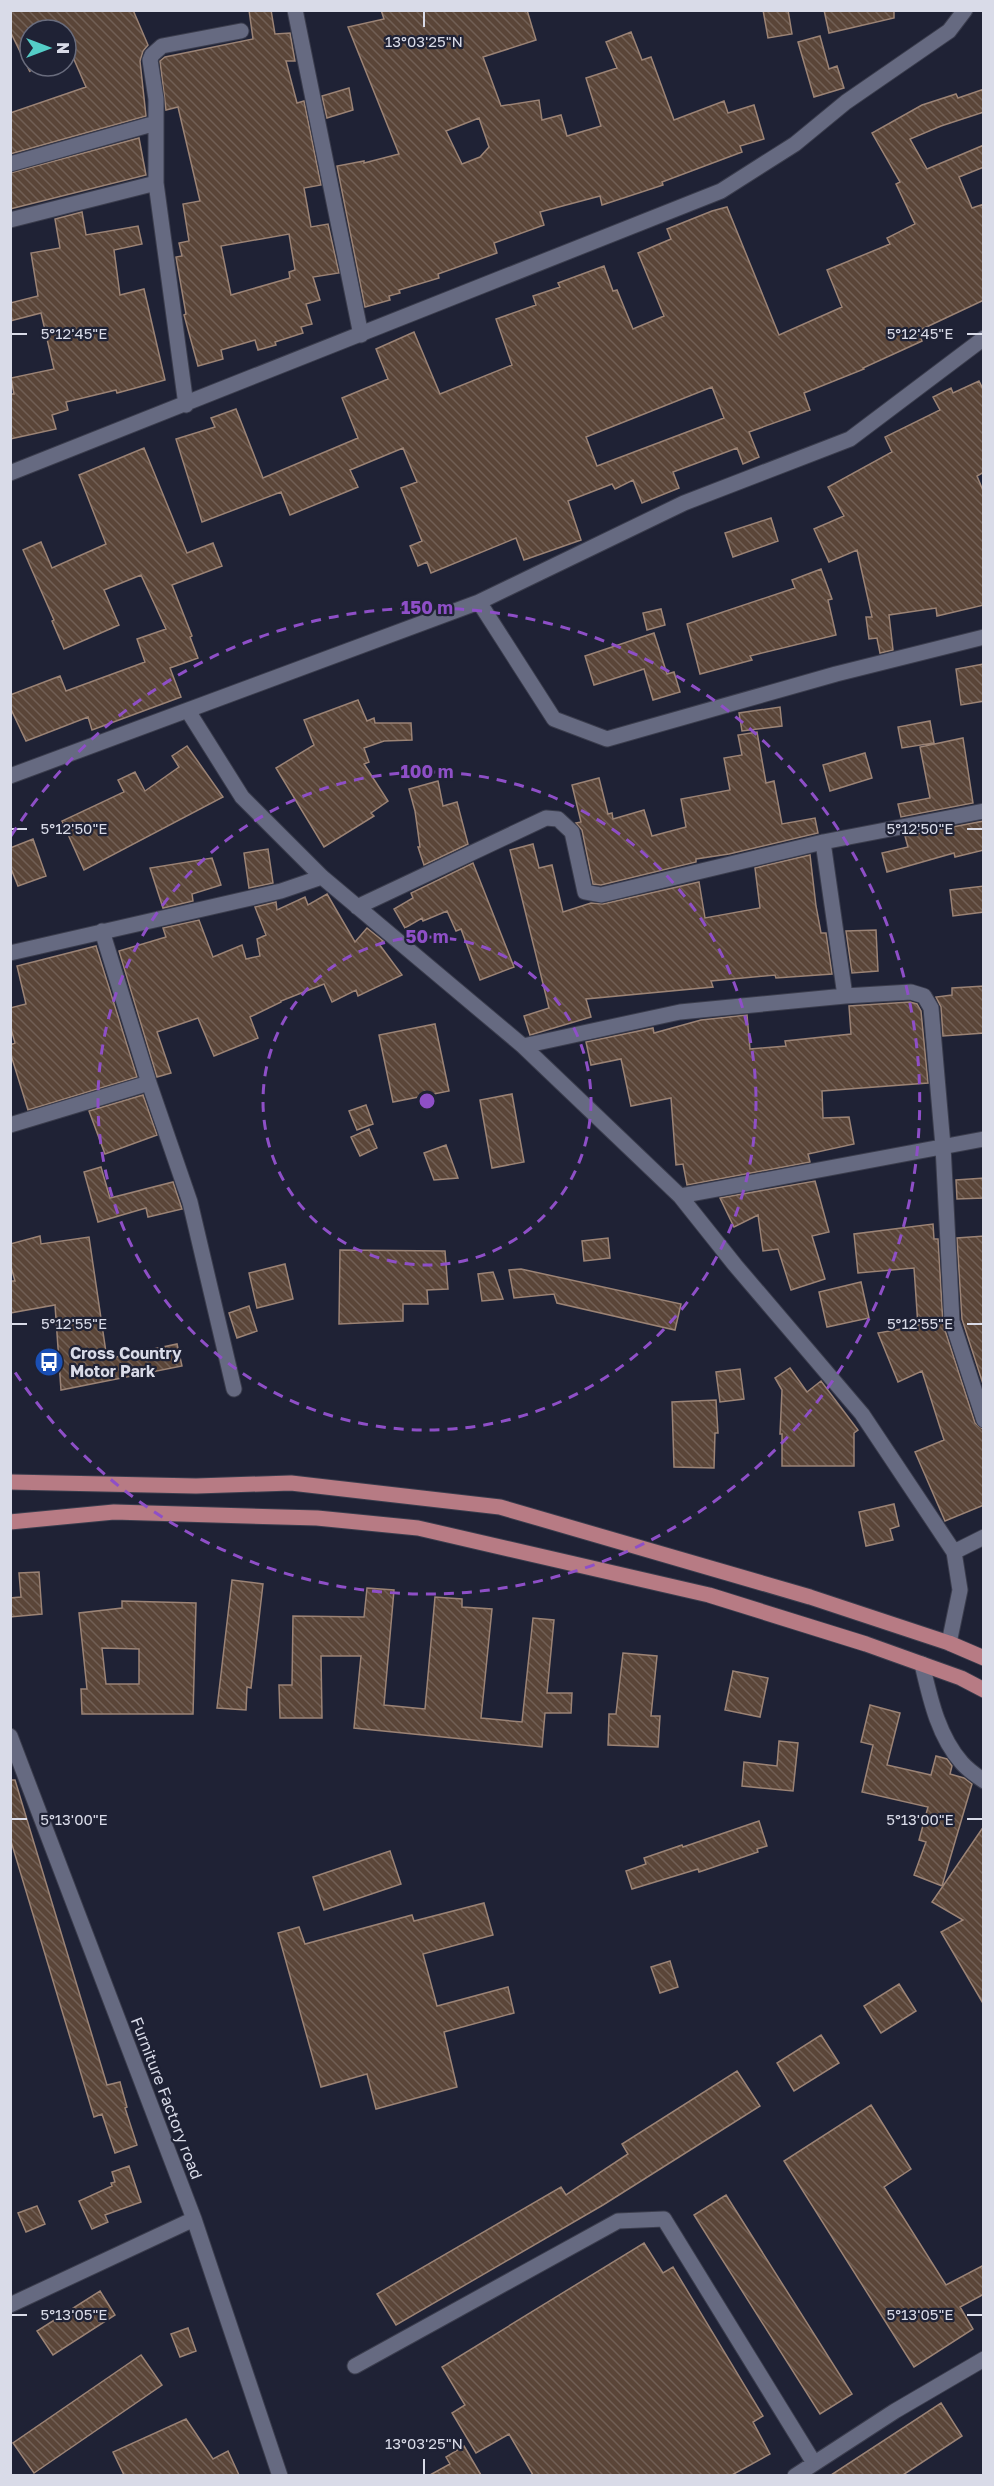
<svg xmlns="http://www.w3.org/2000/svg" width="994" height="2486" font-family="'Golos Text',sans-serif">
  <defs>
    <pattern id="building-back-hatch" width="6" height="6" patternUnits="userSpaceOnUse" patternTransform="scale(1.5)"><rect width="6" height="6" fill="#5a4538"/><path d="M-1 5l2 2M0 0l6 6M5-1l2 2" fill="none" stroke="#715f55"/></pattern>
  </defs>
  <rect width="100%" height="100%" fill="#1f2235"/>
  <path fill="url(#building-back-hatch)" stroke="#9b8375" stroke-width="1.5" fill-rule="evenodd" d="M10 10H133L148 45 143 51 140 61 146 116 10 154V113L86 87 66 41V30H30V72L10 31Z
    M249 10H271L275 34 290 33 295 61H286L297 103 304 101 321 185 304 188 311 227 328 224 339 273 313 277 320 300 306 304 312 324 301 327 303 333 275 342 276 345 258 350 255 340 221 350 223 359 198 366 184 315 186 314 176 257 182 256 179 243 189 241 183 204 200 201 178 107 166 110 160 61 165 57 253 39ZM289 234 295 270 289 272 290 278 231 295 221 246Z
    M381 10H527L536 40 483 57 501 106 539 100 542 120 561 115 567 136 601 126 586 78 617 68 606 42 631 32 642 60 651 57 674 120 724 101 728 113 754 105 764 139 740 146 742 152 662 182 663 185 602 205 600 196 540 212 544 225 494 243 497 253 438 274 439 278 399 290 400 293 389 296 390 300 365 307 337 166 364 161V163L399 154 348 27 384 19ZM479 118 489 147 480 157 462 164 446 131Z
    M763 10H788L792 34 768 38Z
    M824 10H894V18L829 33Z
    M820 36 829 69 837 66 844 88 814 97 798 42Z
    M349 88 353 110 327 118 322 96Z
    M984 89V112L941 126 910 139 927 169 984 145V167L959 177 972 208 984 204V300L918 331 922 341 863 368 864 369 804 393 810 410 749 432 759 457 743 464 737 448 673 472 679 488 642 503 633 480 615 489 612 484 568 501 581 540 524 560 516 538 431 573 427 562 418 566 410 546 422 541 401 488 417 482 403 448 350 470 358 487 290 515 281 492 202 522 176 439 215 427 211 418 236 409 263 478 358 438 342 398 388 379 376 349 414 332 440 394 512 365 496 319 536 305 533 296 560 287 558 283 604 266 613 291 617 290 633 329 664 316 638 253 671 239 667 229 712 211 727 207 779 335 842 307 827 270 890 244 887 238 915 224 896 184 900 182 872 133 922 105 956 94 958 98ZM712 387 724 418 597 466 586 437Z
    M139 138 146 175 10 209V173Z
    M82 212 86 235 138 226 142 244 114 250 120 295 144 289 165 380 117 393 116 390 66 402 68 410 52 415 56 429 10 439V394H14L11 378 54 369 41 313 10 321V303L38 296 31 253 60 248 55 219Z
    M979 381 984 391V472L977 476 984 493V605L937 616 936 608 889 615 893 650 880 653 877 638 869 639 866 617H872L857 550 829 562 814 529 844 516 828 487 892 452 885 437 940 410 933 397 951 388 953 393Z
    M144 448 187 553 213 543 222 566 172 585 192 636 190 637 198 658 170 668 181 697 92 730 88 717 26 741 10 707V695L60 676 66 691 145 662 137 639 166 629 141 575 104 590 119 625 64 649 52 621 54 620 23 550 41 542 52 568 106 544 79 475Z
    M771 518 778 541 733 557 725 533Z
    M821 569 832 599 828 600 836 635 750 656 752 660 700 674 687 624 795 588 792 580Z
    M661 609 665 625 647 630 643 613Z
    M654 633 667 674 674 672 680 692 653 700 644 669 594 685 585 656Z
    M984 664V701L961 705 956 669Z
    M358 700 367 721 374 718 375 723H411L412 740 384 741 364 748 369 762 364 764 388 801 371 813 374 816 324 847 276 768 314 745 304 720Z
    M780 707 782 726 742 731 739 713Z
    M930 721 934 743 902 748 898 727Z
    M757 732 766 783 774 781 782 824 815 818 818 833 729 854 696 859V862L601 885 593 884 582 830 576 823 581 822 572 785 599 778 608 814 612 813 613 819 644 810 652 836 686 827 681 799 730 790 724 758 742 755 738 735Z
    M963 738 973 803 901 817 898 804 930 798 920 747Z
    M187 746 223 797 84 870 62 821 124 792 118 780 135 772 145 791 179 767 172 756Z
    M865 753 872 778 830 791 823 765Z
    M438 781 443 806 457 802 468 844 424 865 418 847H420L415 811 409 789Z
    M984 821V850L955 857 954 853 887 872 882 853 908 847 905 836Z
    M33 839 46 876 18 886 10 866V848Z
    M533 844 539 868 552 865 563 912 591 903 603 904 699 882 705 918 760 908 755 868 810 855 816 906 821 933H826L832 974 776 978 775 975 711 981 713 987 586 999 591 1017 530 1035 524 1016 549 1008 510 850Z
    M268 849 273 883 249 888 244 853Z
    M212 858 221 885 192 894 193 901 163 908 150 868Z
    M473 863 514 967 480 980 461 929 456 931 447 911 423 921 422 918 405 928 394 909 413 898 411 893Z
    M984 886V912L953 916 950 890Z
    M327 894 355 942 367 928 383 941 379 944 402 975 358 996 356 990 332 1002 324 984 281 1001V1002L250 1017 258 1038 214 1056 198 1018 157 1032 171 1073 157 1077 119 951 166 937 163 928 199 920 213 957 242 945 246 959 260 956 257 939 266 935 255 907 276 902 277 910 305 897 308 905Z
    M876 930 878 971 852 973 846 931Z
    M96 946 137 1077 28 1110 10 1052V1045L15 1043 10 1025V1008L26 1004 17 966Z
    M984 986V1033L943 1036 941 1007 936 997 952 995V988Z
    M910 1002 917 1004 921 1011 928 1083 822 1091 823 1118 849 1117 854 1144 808 1154 810 1162 687 1185 683 1164 676 1165 671 1098 631 1106 621 1059 591 1065 586 1042 653 1028 654 1033 701 1020 747 1015 750 1049 786 1046 785 1041 851 1034 849 1006Z
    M435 1024 449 1091 393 1102 379 1035Z
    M512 1094 524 1162 492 1168 480 1100Z
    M143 1095 157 1135 105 1154 89 1111Z
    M366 1105 373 1124 357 1130 349 1111Z
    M369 1129 377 1148 360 1156 351 1137Z
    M446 1145 458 1178 434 1180 424 1153Z
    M101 1167 110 1198 173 1182 182 1209 148 1217 146 1208 98 1222 84 1172Z
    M984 1178V1198L957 1199 956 1180Z
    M815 1181 829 1232 812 1236 825 1279 791 1290 778 1249 763 1251 758 1215 734 1227 720 1198Z
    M933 1224 934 1239H938L943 1324 975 1423 984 1430V1505L945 1521 915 1452 944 1440 922 1371 898 1382 878 1333 918 1326 914 1268 858 1273 854 1234Z
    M40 1236 41 1244 89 1237 107 1359 177 1344 182 1366 61 1390 55 1305 10 1313V1281H15L10 1263V1244Z
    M984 1236V1387L962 1319 957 1238Z
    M608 1238 610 1258 584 1261 582 1241Z
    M340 1250 445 1251 448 1289 427 1290 428 1304H403V1321L339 1324Z
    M285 1264 293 1299 257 1308 249 1273Z
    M521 1269 681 1304 675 1330 557 1303 554 1294 514 1298 509 1270Z
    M493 1272 503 1299 482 1301 478 1274Z
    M861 1282 869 1318 827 1327 819 1292Z
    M249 1306 257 1331 237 1338 229 1313Z
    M790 1368 807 1392 821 1381 858 1430 854 1433V1466H782V1434H780L782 1390 775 1378Z
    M740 1369 744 1399 720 1402 716 1372Z
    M716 1400 718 1433H715L714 1468 674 1467 672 1402Z
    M894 1504 899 1526 890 1529 893 1540 866 1546 859 1512Z
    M39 1572 42 1614 10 1617V1598L21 1597 19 1573Z
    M232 1580 263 1584 251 1688 247 1687 246 1710 217 1708Z
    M367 1588 394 1590 384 1705 425 1709 435 1597 462 1599V1607L492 1609 481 1718 522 1722 533 1618 554 1620 547 1693H572L571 1713H545L542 1747 354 1728 361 1656H321L322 1718H280L279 1685H292L293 1616 364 1617Z
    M122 1601 196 1603 193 1714H82L81 1689H87L79 1613 122 1608ZM102 1648 139 1649V1684H106Z
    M623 1653 657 1656 651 1716H660L658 1747 608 1745 609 1714H616Z
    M733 1671 768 1678 760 1717 725 1710Z
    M870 1705 900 1713 887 1765 931 1775 936 1756 947 1759 952 1766 950 1774 964 1778 972 1784 942 1886 914 1875 926 1842 919 1840 928 1807 862 1792 873 1745 861 1742Z
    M779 1741 798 1743 793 1791 742 1786 744 1762 777 1766Z
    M10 1780H15L107 2085 120 2082 127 2107 125 2108 137 2145 115 2153 102 2114 94 2117 10 1838Z
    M759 1821 767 1846 757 1849 758 1852 699 1872 698 1869 632 1889 626 1871 646 1864 644 1858 682 1845 683 1847Z
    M984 1826V2005L941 1932 963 1920 932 1902Z
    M390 1851 401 1884 324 1910 313 1877Z
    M484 1903 493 1935 423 1954 437 2006 508 1987 514 2013 444 2032 457 2087 376 2109 367 2074 321 2087 278 1933 299 1927 305 1944 412 1915 414 1921Z
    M670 1961 678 1987 660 1993 651 1967Z
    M899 1984 916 2011 881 2033 864 2006Z
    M821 2035 839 2063 794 2091 777 2063Z
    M737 2071 760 2106 603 2205 396 2325 377 2294 561 2187 566 2195 628 2154 622 2144Z
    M871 2105 911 2169 884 2187 946 2285 984 2265V2294L960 2307 973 2329 914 2367 784 2161Z
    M129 2166 141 2202 105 2215 108 2222 92 2229 79 2201 112 2186 111 2183 115 2182 112 2172Z
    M726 2195 852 2394 820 2414 694 2215Z
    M37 2206 45 2224 26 2232 18 2213Z
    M644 2243 663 2273 673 2267 763 2416 753 2422 770 2454 732 2475H533L509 2434 476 2453 452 2413 465 2405 442 2367Z
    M100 2291 115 2315 53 2355 37 2331Z
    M188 2328 196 2351 180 2357 171 2334Z
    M141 2355 162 2385 34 2473 13 2443Z
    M941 2403 962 2436 903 2475H831Z
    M186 2419 213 2459 228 2451 239 2475H124L113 2452Z
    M464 2446 481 2475H430L450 2464 446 2457Z"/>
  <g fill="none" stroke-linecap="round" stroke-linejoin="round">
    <g stroke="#3b3d4d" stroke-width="17">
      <path id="minor" d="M295 10 361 335
        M10 164 156 123
        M10 220 156 183
        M186 405 156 183V99L150 60 152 55 162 46 241 31
        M10 473 721 191 795 144 846 102 949 31 965 10
        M479 602 554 719 607 739 836 674 984 637
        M188 711 242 797 322 877 523 1046 680 1196 735 1265 862 1414 954 1552 960 1590 949 1643
        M10 776 479 602 684 503 850 439 984 338
        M823 842 845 996
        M357 907 546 818 558 819 572 832 585 892 601 895 823 842 984 811
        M102 931 149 1083 190 1202 234 1389
        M10 953 281 891 322 877
        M523 1046 680 1012 845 996 911 992 924 996 931 1008 943 1146 952 1321 984 1420
        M10 1125 149 1083
        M680 1196 984 1139
        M954 1552 984 1537
        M922 1664C930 1698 938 1736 962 1763 968 1770 977 1776 984 1781
        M10 1736 194 2219 280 2476
        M10 2305 194 2219
        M355 2366 618 2221 664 2219 814 2463
        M795 2476 895 2411 984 2359"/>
    </g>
    <g stroke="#3b3d4d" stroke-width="17">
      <path id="primary" d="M10 1482 196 1486 291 1483 500 1507 810 1597 949 1643 984 1658
        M10 1522 114 1512 317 1518 418 1528 709 1595 866 1644 961 1678 984 1690"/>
    </g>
    <use href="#minor" stroke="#666a81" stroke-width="15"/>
    <use href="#primary" stroke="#b77b84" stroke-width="15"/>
  </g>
  <path fill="none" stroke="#d9dbe8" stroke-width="2" d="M424 12V27M12 334H27M967 334H982M12 829H27M967 829H982M12 1324H27M967 1324H982M12 1819H27M967 1819H982M12 2315H27M967 2315H982M424 2459V2474"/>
  <g fill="none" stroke="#8e4fc7" stroke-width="3" stroke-dasharray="10 8">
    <circle cx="427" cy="1101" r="164"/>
    <circle cx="427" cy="1101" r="329"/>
    <path d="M11 836A493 493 0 1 1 11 1366"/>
  </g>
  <defs>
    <g id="bus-disc" transform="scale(1.5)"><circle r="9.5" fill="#1a4fb4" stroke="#1f2235"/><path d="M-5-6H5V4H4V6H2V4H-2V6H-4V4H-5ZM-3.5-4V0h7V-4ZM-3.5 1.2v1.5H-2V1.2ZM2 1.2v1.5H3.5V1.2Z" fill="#fff"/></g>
  </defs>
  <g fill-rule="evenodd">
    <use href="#bus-disc" x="49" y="1362"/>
  </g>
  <g text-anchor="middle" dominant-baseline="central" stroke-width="4.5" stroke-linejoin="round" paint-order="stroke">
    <g font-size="16" font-weight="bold" fill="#d9dbe8" stroke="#1f2235" text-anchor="start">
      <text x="70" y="1353">Cross Country<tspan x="70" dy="18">Motor Park</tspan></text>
    </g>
    <g font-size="16" fill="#d9dbe8" stroke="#1f2235">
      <text transform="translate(167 2098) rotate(69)">Furniture Factory road</text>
    </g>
  </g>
  <g font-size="15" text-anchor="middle" fill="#d9dbe8" stroke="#1f2235" stroke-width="4.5" stroke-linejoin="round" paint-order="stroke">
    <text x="424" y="47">13°03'25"N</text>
    <text x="920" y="339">5°12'45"E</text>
    <text x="74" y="339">5°12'45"E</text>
    <text x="920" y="834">5°12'50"E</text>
    <text x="74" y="834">5°12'50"E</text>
    <text x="920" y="1329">5°12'55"E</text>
    <text x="74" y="1329">5°12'55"E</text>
    <text x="74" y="1825">5°13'00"E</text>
    <text x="920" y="1825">5°13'00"E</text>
    <text x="74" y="2320">5°13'05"E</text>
    <text x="920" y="2320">5°13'05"E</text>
    <text x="424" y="2449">13°03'25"N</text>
  </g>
  <circle cx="427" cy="1101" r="9" fill="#8e4fc7" stroke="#1f2235" stroke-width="3"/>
  <g font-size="18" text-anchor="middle" font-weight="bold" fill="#8e4fc7" stroke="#1f2235" stroke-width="4.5" stroke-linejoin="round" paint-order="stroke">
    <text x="427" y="614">150 m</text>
    <text x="427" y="778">100 m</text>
    <text x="427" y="943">50 m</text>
  </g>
  <rect width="994" height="2486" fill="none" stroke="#d9dbe8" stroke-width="24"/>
  <g transform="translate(48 48) rotate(90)"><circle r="28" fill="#1f2235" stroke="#696c7d" stroke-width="1.5"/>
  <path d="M0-4.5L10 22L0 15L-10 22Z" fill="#54cdc7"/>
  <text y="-9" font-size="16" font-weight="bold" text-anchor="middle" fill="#d9dbe8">N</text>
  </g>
</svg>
